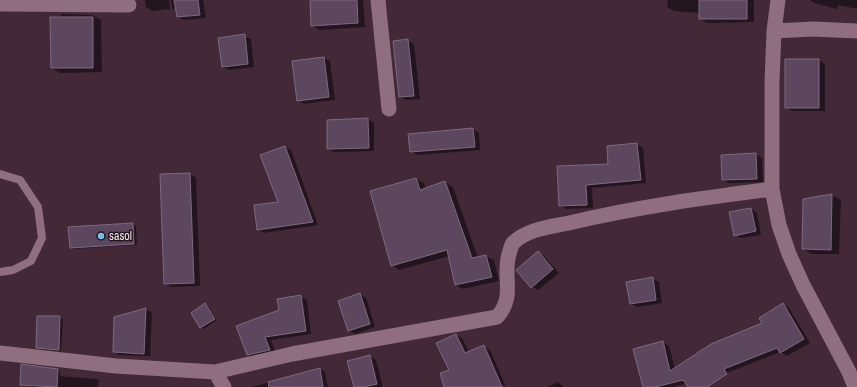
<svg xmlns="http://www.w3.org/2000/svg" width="857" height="387" font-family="'Archivo Narrow',sans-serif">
  <rect width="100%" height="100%" fill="#432837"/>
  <path fill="#0007" d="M145 0H169L170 9 152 11 146 7Z
    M171 0H203L206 18 184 20 178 17 177 8 172 9Z
    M311 0H363L365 27 319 30 312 25Z
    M668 0H754V22L707 23 700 19V13L674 11 667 7Z
    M810 0H857V9L838 5 837 9 814 3Z
    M61 14 92 15 101 20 102 72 60 73 52 68Z
    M244 36 251 39 254 67 229 70 222 67Z
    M407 40 414 44 420 99 406 100 400 97Z
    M324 58 330 61 335 100 304 104 298 100Z
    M819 60 825 64V111H792L786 107Z
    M368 119 374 123V151L334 152 328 149Z
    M473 129 479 133 480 150 417 155 411 151Z
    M637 144 643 148 646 183 592 188 593 208 566 209 560 205Z
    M285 147 291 150 318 225 264 233 258 229 279 203Z
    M756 154 762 158 763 182 729 183 723 180Z
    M190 174 196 178 200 286 171 287 165 284Z
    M416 179 424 183 426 189 445 182 453 187 478 258 486 256 494 260 499 281 463 289 456 285 449 256 399 270 392 265Z
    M832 195 841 200 839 254H812L803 249Z
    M751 209 757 213 761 235 741 238 734 235Z
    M133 224 136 226 137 245 73 249 70 247Z
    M538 252 544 256 559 273 538 290 532 287Z
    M652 278 659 282 662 303 637 307 631 304Z
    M359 294 366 298 375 327 355 334 348 330Z
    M301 297 307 300 311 334 271 340 276 353 254 358 248 354 280 310Z
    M783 304 789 308 810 343 787 356 780 352 727 373 673 387H644L662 342 669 346 675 369 763 324Z
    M205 305 208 306 217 320 204 329 201 327Z
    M146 309 152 313 150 356 119 355 114 352 115 318Z
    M60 317 63 319 61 351 40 349 37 347Z
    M456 335 462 338 469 352 484 346 490 350 505 385 500 387H445L450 370Z
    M370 356 376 360 383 387H355Z
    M320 369 325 372 328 387H251Z
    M57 370 60 371V376L96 379 99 380 98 387H32L24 386 21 385Z
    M558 382 564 387H547Z"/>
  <path fill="#5c475e" stroke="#806981" d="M174 0H198L200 15 177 17Z
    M310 0H357L358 23 311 26Z
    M699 0H747V19H699Z
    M50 17H93V68H51Z
    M245 34 248 64 222 67 218 38Z
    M408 39 414 96 399 97 393 41Z
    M324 57 329 97 297 101 292 61Z
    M785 59H819V108H785Z
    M368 118 369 148 327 149V120Z
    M473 128 475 147 410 152 408 134Z
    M637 143 641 180 586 185 587 205 559 206 557 166 608 164 607 146Z
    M285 146 313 222 257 230 254 205 278 202 260 155Z
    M756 153 757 179 722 180 721 155Z
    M190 173 194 283 164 284 160 174Z
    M416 178 420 190 445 181 472 258 486 255 492 277 455 285 447 250 391 266 370 191Z
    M832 194 831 250 802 249 803 199Z
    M751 208 756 231 734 236 729 212Z
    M133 223 134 244 70 248 68 227Z
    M538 251 553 269 531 288 516 270Z
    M653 277 656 300 630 304 626 282Z
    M360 293 370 324 348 331 338 301Z
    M301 295 306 331 265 337 270 350 247 355 236 326 279 310 277 299Z
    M205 303 215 319 200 328 191 313Z
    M783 303 804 339 780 353 777 348 724 369 727 374 707 387H688L683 380 655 387H643L633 349 663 341 670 371 711 344 762 323 759 318Z
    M146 308 144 354 113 352 114 317Z
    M37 316H60L59 350 36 348Z
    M456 334 465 353 484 345 502 387H444L440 373 449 370 436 343Z
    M370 355 377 384 364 387H354L347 361Z
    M21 364 58 369 57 387 20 385Z
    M320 368 323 387H269L268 382Z"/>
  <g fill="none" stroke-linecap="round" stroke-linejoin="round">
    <path stroke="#8e6e7f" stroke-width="8" d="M0 174 20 180 38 207 42 238 31 261 13 270 0 272"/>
    <path stroke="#8e6e7f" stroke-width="15" d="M378 0 389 109
      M778 0 774 31 772 82V189L779 225 789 254 803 285 849 372 855 387
      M0 4 129 5
      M774 31 813 29 857 31
      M0 353 116 366 215 372 292 354 497 317C516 296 502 278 509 254 510 251 511 246 513 243 527 229 550 227 569 223 636 207 703 198 772 189
      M215 372 224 387"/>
  </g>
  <circle fill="#6cc3f2" stroke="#22161c" stroke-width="1.5" cx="101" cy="236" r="4"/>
  <g text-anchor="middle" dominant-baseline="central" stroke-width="3" stroke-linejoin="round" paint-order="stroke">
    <g font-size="12" fill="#f4e2eb" stroke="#22161c" text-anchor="start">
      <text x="109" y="236">sasol</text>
    </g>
  </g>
</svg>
